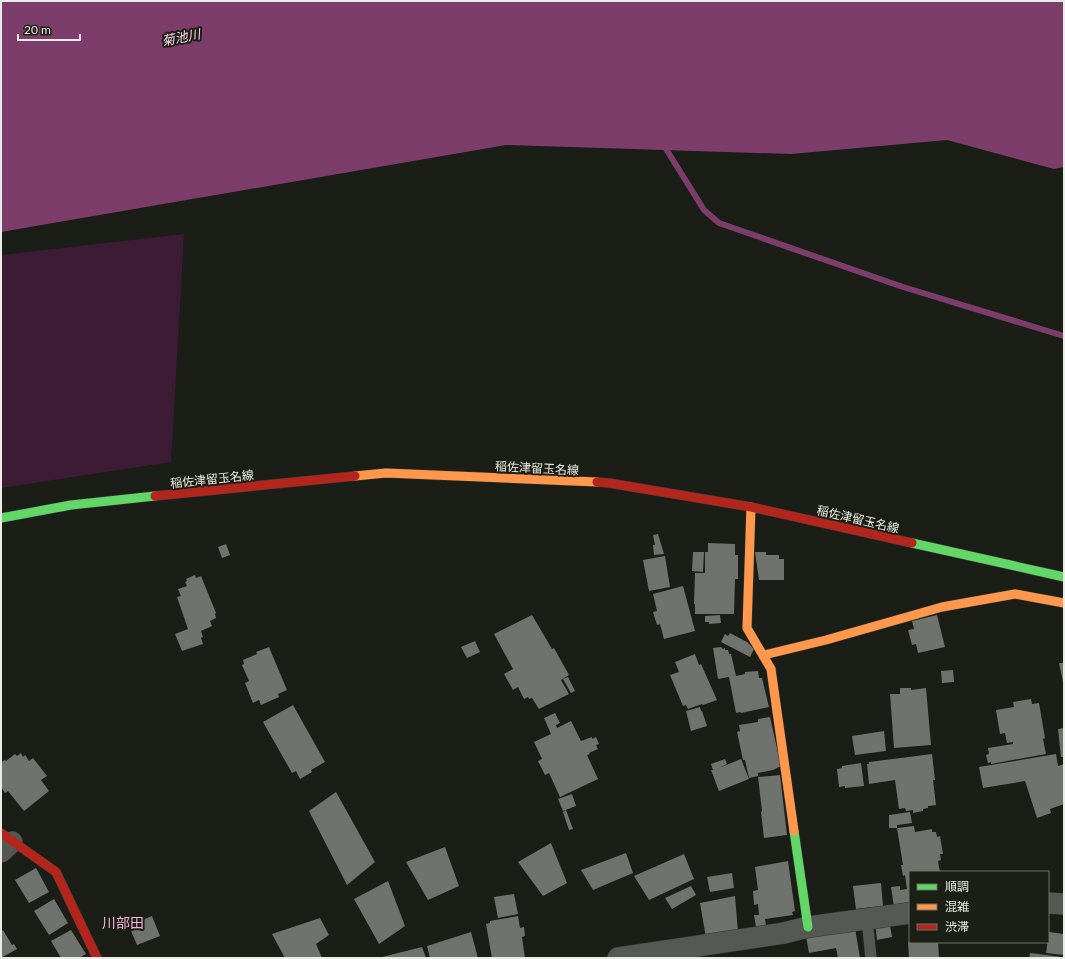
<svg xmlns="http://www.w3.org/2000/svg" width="1065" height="959" font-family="Lato,'Noto Sans JP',sans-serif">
  <rect width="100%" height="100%" fill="#1b1d17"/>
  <path fill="#3d1b34" d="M184 234 171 462 1 488V255Z"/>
  <path fill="#7c3d6b" d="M1 1H1064V167L1054 169 947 140 791 154 506 145 1 232Z"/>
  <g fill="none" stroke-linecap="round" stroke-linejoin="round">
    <path stroke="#7c3d6b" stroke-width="6" d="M663 144 704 210 719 223 903 287 1064 336"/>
  </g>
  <path fill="#70726d" d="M658 534 664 554 654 555 653 545H655L653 535Z
    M708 543 735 544V555H738V579H735L734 614H695V604H694L695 573H705V552H708Z
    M226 544 230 555 222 558 218 547Z
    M693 552H704L703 572 692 571Z
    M755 552H766V555H779V559H784V580H759Z
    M665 556 670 587 649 591 643 560Z
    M195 575 196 578 201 576 216 613 215 614 216 618 210 621 212 626 201 631 203 637 201 638 203 644 182 651 175 634 188 629 177 597 181 596 178 589 187 586 185 582 187 581 186 579Z
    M683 586 695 631 664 639 660 624 657 625 653 612 657 611 653 594Z
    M532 615 552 649 554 648 569 675 561 680 569 694 539 709 532 698 529 699 528 697 524 699 518 687 513 690 504 674 513 669 494 634Z
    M720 615 721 623 709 624V622H705V616Z
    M937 615 945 647 918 653 916 644 912 645 908 630 914 629 912 621Z
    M730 633 747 642 754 649 750 657 721 642 725 634 728 636Z
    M475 641 480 652 467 658 461 647Z
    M269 647 287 690 278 694 279 697 261 705 259 700 253 703 245 683 249 681 242 665 244 664 243 660 257 654 256 652Z
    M721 647 723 649 725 648V650H728L729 654H731L736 676 745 674V672L758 671 759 678H762L769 707 741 713 740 712 736 713 729 677 718 679 713 648Z
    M695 654 699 665 701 664 717 700 703 705 702 704 688 709 686 705 683 706 670 675 679 672 675 662Z
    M1059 663H1064V681L1063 682Z
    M953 670 954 682 942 683 941 671Z
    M568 677 575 691 571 693 563 679Z
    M900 688H911V690L926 688 931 745 894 748 890 694H900Z
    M1031 699 1032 704 1039 703 1045 738 1043 739 1046 754 991 764V762L988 763 986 755 989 754 988 748 1013 744V742L1007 743 1005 733 1000 734 996 710 1014 707 1013 702Z
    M293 705 325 762 311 770 312 772 300 779 296 771 292 773 263 722Z
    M700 707 701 711H702L707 726 691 731 686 711Z
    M555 713 560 723 556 725 557 728 571 721 581 741 592 737V739L596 737 599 744 596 745 598 749 589 753 590 754 587 755 598 779 560 797 549 773 545 775 538 761 542 759 534 742 551 734 544 718Z
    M770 717 781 766 773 770 758 773V776L749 778 745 760H743L737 732 740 731 739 725 758 722V719Z
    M1064 728V757H1061L1058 729Z
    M884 731 886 751 855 755 852 736Z
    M21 753 23 757 25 755 29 761 33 758 47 776 41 780 49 791 24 811 8 791 5 793 1 787V762L5 760 6 761 15 754 17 756Z
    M932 754 935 780H933L936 805 928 806V808L923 809V811L913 813V810L906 811 905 808 899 809 895 780 869 784 867 764H869V762Z
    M1056 754 1058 766 1064 764V804L1050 809 1051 813 1037 818 1025 781 983 788 979 767Z
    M725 759 727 764 719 768 741 759 749 779 719 791 711 770H713L711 764Z
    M861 763 864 786 845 788V786L839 787 837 769 842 768V766Z
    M780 775 787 835 764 838 761 812 762 811 758 777Z
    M336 792 375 862 347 885 309 811Z
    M572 794 576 806 563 811 558 799Z
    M566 810 573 829 569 830 563 812Z
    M910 812 912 823 897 825V828L914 826 915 832 932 829V832H936L937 837 940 836 943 854H940L941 860 938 861 940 872H910V904L894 907 891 887 900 886V890L907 889 905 875 903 876 901 865H903L897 828H889V815Z
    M551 843 567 883 543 896 518 862Z
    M445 847 459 886 428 900 406 862Z
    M626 853 633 873 593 890 581 870Z
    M684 854 694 879 649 900 634 876Z
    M788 861 795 911 792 912 793 915 765 919 766 925 756 927 754 915H759L758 904 754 905 753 891 758 890 755 867Z
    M36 868 49 892 29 903 15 880Z
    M732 873 734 888 710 892 707 877Z
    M388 881 405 926 379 944 354 899Z
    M881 883 883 906 856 909 853 886Z
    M691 886 696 895 672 909 665 898Z
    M514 894 518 914 498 918 494 897Z
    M735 896 738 932 706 938 700 903Z
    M54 899 68 923 49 935 34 911Z
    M152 916 160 936 137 945 129 926Z
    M518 916 520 928 524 927 525 936 522 937 525 958H492L486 924 490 923V921Z
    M320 918 329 935 316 944 322 958H285L272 934Z
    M889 920 892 937 877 940 875 922Z
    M855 928 860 958H838L836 948 809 953 806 936Z
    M3 930 12 945 14 944 17 949 1 958V931Z
    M71 930 86 954 79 958H61L51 941Z
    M471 932 478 958H430L427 946Z
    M1049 932 1064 934V955L1046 953Z
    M908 942H938L939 958H909Z
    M422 947 426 958H382V957Z
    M1030 953 1062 957V958H1029Z"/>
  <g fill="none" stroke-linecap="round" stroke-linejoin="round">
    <g stroke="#363834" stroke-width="12">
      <path id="lane" d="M867 919 871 958"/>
    </g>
    <g stroke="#363834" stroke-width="22">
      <path id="street" d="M1 852 12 842
        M1048 903 1064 904
        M618 958 784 933 808 927 910 913"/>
    </g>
    <g stroke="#363834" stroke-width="10">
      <path id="fast" d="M1 518 71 505 155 496
        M912 543 1064 577
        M794 831 808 927"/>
    </g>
    <g stroke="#363834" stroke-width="10">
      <path id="slow" d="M355 476 386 473 597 482
        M751 507 747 628 771 669 794 831
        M764 655 826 640 942 607 1015 594 1064 603"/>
    </g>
    <g stroke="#363834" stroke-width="10">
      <path id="jam" d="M597 482 609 483 751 507 912 543
        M155 496 355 476
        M1 833 56 872 97 958"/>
    </g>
    <use href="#lane" stroke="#565853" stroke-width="11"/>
    <use href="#street" stroke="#565853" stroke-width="21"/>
    <use href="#fast" stroke="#63d668" stroke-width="9"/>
    <use href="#slow" stroke="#ff974d" stroke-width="9"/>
    <use href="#jam" stroke="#b3261e" stroke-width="9"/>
  </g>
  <g text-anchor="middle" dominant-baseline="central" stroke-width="4" stroke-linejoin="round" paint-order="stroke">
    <g font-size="12" fill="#e9ebe5" stroke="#1c1f15">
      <text transform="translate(537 468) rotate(3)">稲佐津留玉名線</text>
      <text transform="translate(212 479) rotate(-6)">稲佐津留玉名線</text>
      <text transform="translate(858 519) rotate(13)">稲佐津留玉名線</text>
    </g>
    <g font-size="13" font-style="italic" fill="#fdd4ef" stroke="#1c1f15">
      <text transform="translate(181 37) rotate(-11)">菊池川</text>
    </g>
    <g font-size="14" fill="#f8b3e2" stroke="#1c1f15">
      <text x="123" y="922">川部田</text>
    </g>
  </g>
  <rect width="1065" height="959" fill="none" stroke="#e9ebe5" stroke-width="4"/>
  <rect x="909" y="871" width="140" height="72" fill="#1c1f15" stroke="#6e7168"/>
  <rect x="917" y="884" width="20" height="6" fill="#63d668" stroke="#6e7168"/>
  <text x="945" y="891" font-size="12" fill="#e9ebe5">順調</text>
  <rect x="917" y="904" width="20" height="6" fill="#ff974d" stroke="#6e7168"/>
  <text x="945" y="911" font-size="12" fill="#e9ebe5">混雑</text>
  <rect x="917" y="924" width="20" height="6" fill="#b3261e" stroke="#6e7168"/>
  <text x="945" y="931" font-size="12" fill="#e9ebe5">渋滞</text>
  <path d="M18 34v6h62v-6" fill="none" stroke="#e9ebe5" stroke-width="2"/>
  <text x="24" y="34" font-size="12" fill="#e9ebe5" stroke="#1c1f15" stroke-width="3" paint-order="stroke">20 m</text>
</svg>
